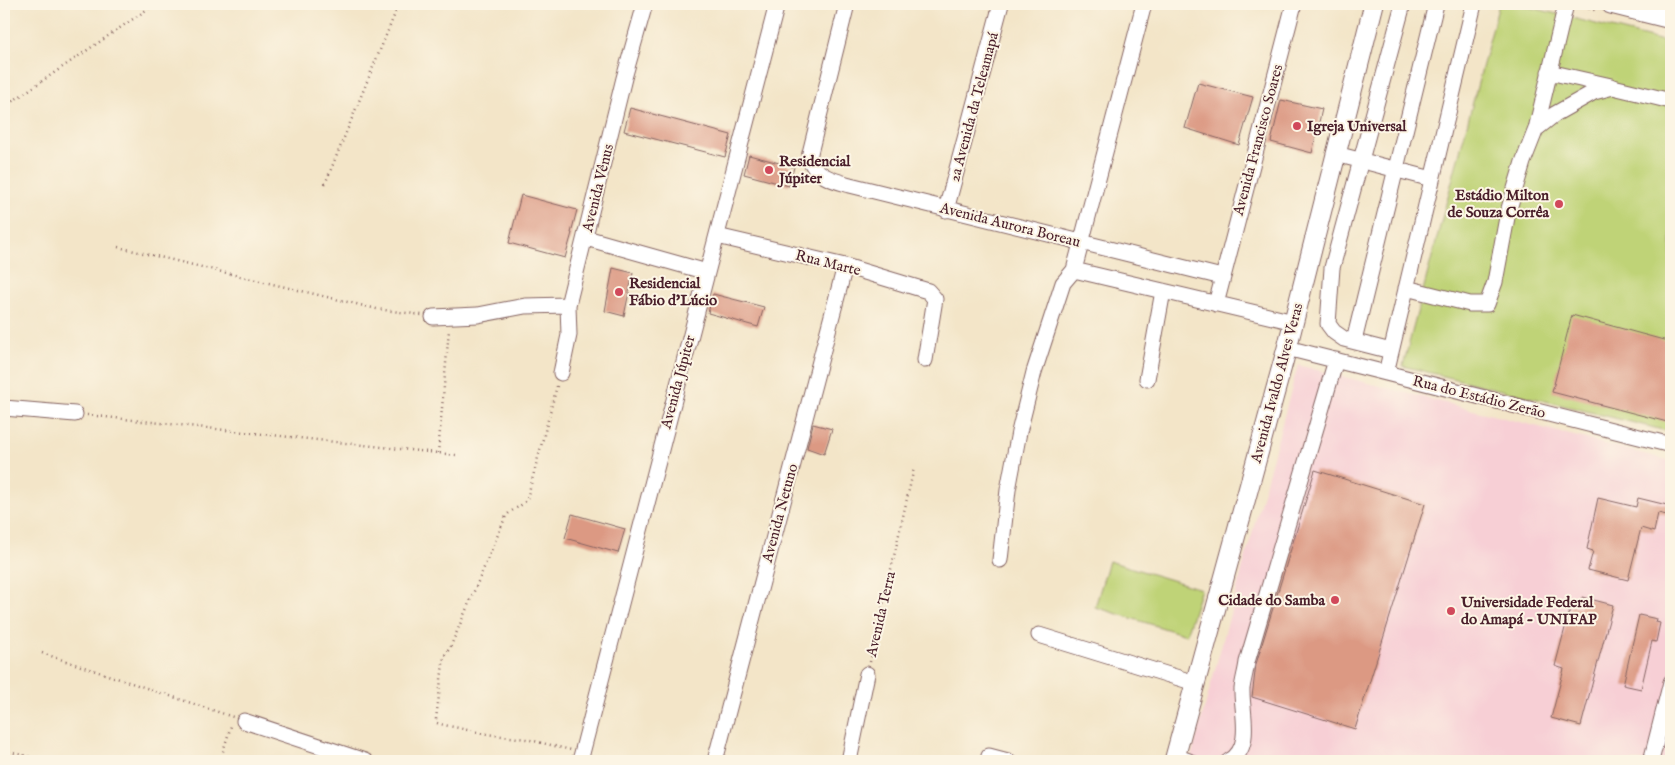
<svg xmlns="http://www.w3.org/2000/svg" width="1675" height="765" font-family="'IM FELL English',serif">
  <rect width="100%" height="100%" fill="#fcf5e5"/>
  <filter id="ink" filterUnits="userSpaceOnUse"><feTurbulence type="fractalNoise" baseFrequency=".02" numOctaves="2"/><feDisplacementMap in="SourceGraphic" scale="10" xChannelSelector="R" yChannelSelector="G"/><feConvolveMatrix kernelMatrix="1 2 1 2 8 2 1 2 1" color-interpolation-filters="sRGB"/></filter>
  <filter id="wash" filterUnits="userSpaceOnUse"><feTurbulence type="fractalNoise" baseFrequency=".0096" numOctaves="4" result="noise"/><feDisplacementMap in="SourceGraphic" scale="20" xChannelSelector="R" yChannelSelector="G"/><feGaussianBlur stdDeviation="1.12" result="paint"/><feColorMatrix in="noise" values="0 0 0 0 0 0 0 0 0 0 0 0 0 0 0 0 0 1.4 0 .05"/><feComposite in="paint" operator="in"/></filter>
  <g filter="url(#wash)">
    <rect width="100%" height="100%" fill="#f3e5c8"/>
    <path fill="#f7cfd5" d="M1298 365 1671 461V761H1190Z"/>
    <path fill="#bfd377" stroke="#847951" d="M1499 4H1517L1671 43V432L1403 366Z
      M1109 561 1201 589 1186 635 1095 607Z"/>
    <g id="blocks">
      <path fill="#dc9983" d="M1198 83 1253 97 1239 145 1185 128Z
        M1281 100 1322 109 1312 153 1271 142Z
        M630 108 731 135 725 157 624 131Z
        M749 155 794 167 789 186 744 174Z
        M521 195 577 210 571 233H572L565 258 509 243Z
        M613 268 633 273 624 316 605 311Z
        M713 294 764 307 758 327 708 313Z
        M1572 315 1671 342V423L1552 392Z
        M813 424 832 429 824 454 807 448Z
        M1315 470 1425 504 1355 729 1252 697 1256 664Z
        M1598 498 1636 507 1638 498 1671 506V516L1658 513 1654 532 1641 528 1628 580 1588 570 1593 551 1587 549Z
        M572 514 625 529 618 553 565 538Z
        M1582 597 1613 605 1581 726 1551 718 1564 669 1555 666 1571 605 1580 607Z
        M1639 615 1657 619 1656 622 1660 623 1656 642 1652 641 1641 689 1623 685Z"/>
    </g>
  </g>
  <g filter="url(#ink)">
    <use href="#blocks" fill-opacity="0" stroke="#856462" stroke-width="1"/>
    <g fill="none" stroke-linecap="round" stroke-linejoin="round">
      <g stroke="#856462" stroke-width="17">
        <path id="minor" d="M847 4 809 157C815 176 832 180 850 185L1222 277
          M1549 72 1611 86
          M1536 129 1566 4
          M1336 154 1432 179
          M946 210 1001 4
          M717 236 845 266 928 291 935 299 925 360
          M586 238 707 272
          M1074 270 1294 322
          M1406 288 1470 304H1487L1495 282 1508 212 1523 162 1536 129 1555 114 1594 92 1613 87 1671 101
          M1216 304 1294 4
          M433 317 478 315 525 306 568 305
          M1354 341 1436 4
          M1287 348 1671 445
          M1391 351 1344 339 1334 332 1328 324 1332 268 1403 4
          M561 373 569 335 568 305 624 78 645 4
          M1386 373 1474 4
          M1147 379 1163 291
          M4 408 75 414
          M1000 560 1008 490 1019 432 1034 372 1063 283 1074 270 1144 4
          M1039 635 1195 683
          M244 721 365 761
          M989 756 1008 761
          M1175 756 1189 761
          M580 761 777 4
          M715 761 845 266
          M849 761 867 674
          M1229 761C1254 748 1241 710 1242 689 1243 680 1246 671 1247 662L1336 360
          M1651 761 1671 682"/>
      </g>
      <g stroke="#856462" stroke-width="21">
        <path id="major" d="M1611 4 1671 19
          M1174 761 1287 348 1374 4"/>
      </g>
      <path stroke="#856462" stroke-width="2.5" stroke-dasharray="1 4" stroke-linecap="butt" d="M1579 6 1598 11
        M4 107 155 4
        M325 184 399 4
        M118 247 377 309 422 315
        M557 386 527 499C521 508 510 509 505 518L450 648 444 656 436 719 437 723 440 724 486 734 526 739 571 750
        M87 415 456 455
        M438 453 449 330
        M42 653 233 717
        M870 662 914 468
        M4 751 49 761
        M220 761 231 726"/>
      <use href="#minor" stroke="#fff" stroke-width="15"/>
      <use href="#major" stroke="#fff" stroke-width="19"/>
    </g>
  </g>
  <g fill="#d1495b" stroke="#fcf5e5" stroke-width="2">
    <circle cx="1297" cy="126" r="5"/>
    <circle cx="769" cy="170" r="5"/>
    <circle cx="1559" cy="204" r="5"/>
    <circle cx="619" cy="292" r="5"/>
    <circle cx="1335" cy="600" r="5"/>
    <circle cx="1451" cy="611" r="5"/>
  </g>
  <g text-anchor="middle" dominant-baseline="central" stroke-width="4" stroke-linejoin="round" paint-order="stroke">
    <g font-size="15" fill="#4a1f2b" stroke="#fcf5e5">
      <text transform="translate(974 107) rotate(-75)">2a Avenida da Teleamapá</text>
      <text transform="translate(1258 140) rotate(-75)">Avenida Francisco Soares</text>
      <text transform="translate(598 188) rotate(-76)">Avenida Vênus</text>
      <text transform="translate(1010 225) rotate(14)">Avenida Aurora Boreau</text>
      <text transform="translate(828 263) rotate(14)">Rua Marte</text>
      <text transform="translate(678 382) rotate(-75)">Avenida Júpiter</text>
      <text transform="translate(1277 383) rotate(-75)">Avenida Ivaldo Alves Veras</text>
      <text transform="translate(1479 397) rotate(14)">Rua do Estádio Zerão</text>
      <text transform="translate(780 513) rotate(-75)">Avenida Netuno</text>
      <text transform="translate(881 614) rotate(-77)">Avenida Terra</text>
    </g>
    <g font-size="15" font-weight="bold" fill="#4a1f2b" stroke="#fcf5e5" text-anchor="start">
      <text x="1307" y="126">Igreja Universal</text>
      <text x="779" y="161">Residencial<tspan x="779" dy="17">Júpiter</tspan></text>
      <text x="1549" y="195" text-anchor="end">Estádio Milton<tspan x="1549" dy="17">de Souza Corrêa</tspan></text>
      <text x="629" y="283">Residencial<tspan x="629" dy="17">Fábio d'Lúcio</tspan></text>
      <text x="1325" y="600" text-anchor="end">Cidade do Samba</text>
      <text x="1461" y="602">Universidade Federal<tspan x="1461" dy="17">do Amapá - UNIFAP</tspan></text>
    </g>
  </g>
  <rect width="1675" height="765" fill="none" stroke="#fcf5e5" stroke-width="20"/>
</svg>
